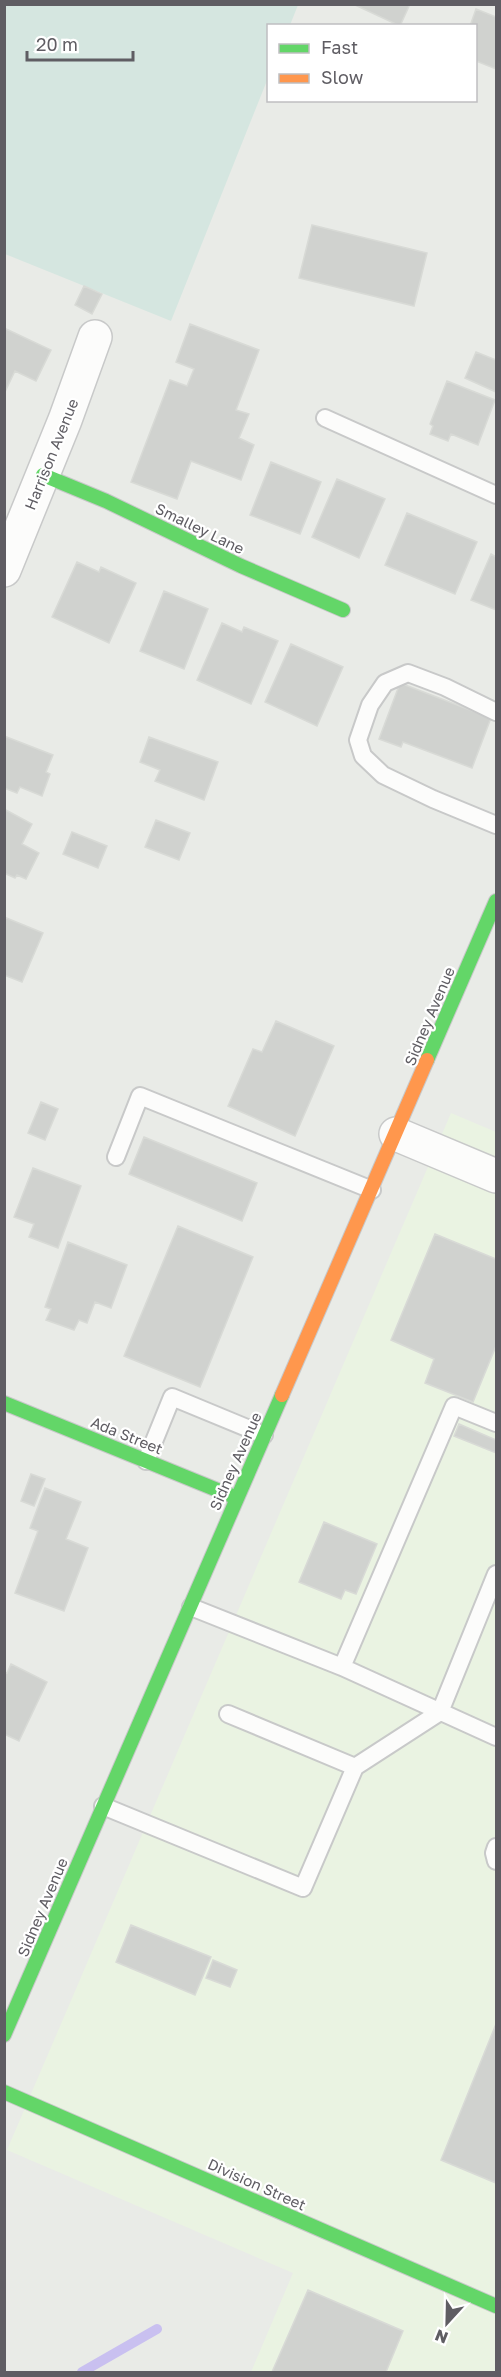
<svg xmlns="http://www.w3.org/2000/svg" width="501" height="2377" font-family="'Golos Text',sans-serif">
  <rect width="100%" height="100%" fill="#e9ebe7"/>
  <path fill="#eaf3e2" d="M451 1113 496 1132V2372H251L293 2273 7 2150Z"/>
  <path fill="#d5e6e0" d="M4 5H298L290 25 268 26V78L171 321 5 254Z"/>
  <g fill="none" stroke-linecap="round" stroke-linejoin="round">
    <path stroke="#c9c0f0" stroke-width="10" d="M82 2372 157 2329"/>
  </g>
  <path fill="#d0d2cf" stroke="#d8dad6" stroke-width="1.5" d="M353 4H410L400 26Z
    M476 9 496 17V69L476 61V26H470Z
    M312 225 427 253 414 306 299 278Z
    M84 286 102 294 92 314 75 305Z
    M190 324 259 350 236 410 249 414 239 438 254 445 241 480 191 461 177 499 131 482 170 380 187 386 194 369 176 362Z
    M4 328 51 350 36 381 15 371 4 394Z
    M476 352 496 360V392L465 378Z
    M447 381 495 400 478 445 451 434 448 441 430 434 433 426 430 424Z
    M271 462 321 482 300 534 250 515Z
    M337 479 385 499 359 558 312 537Z
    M407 513 477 542 455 594 385 565Z
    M491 554 496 557V610L471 600Z
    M77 562 99 572 101 567 136 583 109 643 52 617Z
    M164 591 208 609 184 669 140 651Z
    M222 623 242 632 244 627 278 641 251 704 197 680Z
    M291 644 343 667 317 726 265 702Z
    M400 683 491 718 472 768 403 742 401 747 379 739Z
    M4 736 53 755 46 772 50 774 42 796 20 787 17 793 4 788Z
    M149 737 218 762 204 800 155 781 160 770 140 762Z
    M4 809 32 824 22 844 39 853 26 879 17 875 15 878 4 873Z
    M156 820 190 833 179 860 145 847Z
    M72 832 107 846 98 868 63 854Z
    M4 917 43 933 22 982 4 975Z
    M276 1021 334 1046 295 1136 228 1106 253 1049 262 1052Z
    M41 1102 58 1109 45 1140 28 1133Z
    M144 1137 257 1183 242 1221 129 1174Z
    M33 1168 81 1186 58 1248 29 1237 34 1224 14 1217Z
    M178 1226 253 1257 200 1387 124 1356Z
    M435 1234 496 1259V1346L473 1402 425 1383 434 1359 391 1340Z
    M68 1242 127 1265 111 1308 95 1302 87 1323 79 1320 74 1330 46 1320 51 1309 45 1307Z
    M459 1424 496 1440V1453L454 1436Z
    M31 1474 45 1479 34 1506 21 1501Z
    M45 1488 81 1502 66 1539 88 1548 64 1611 15 1593 38 1531 30 1528Z
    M324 1522 377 1544 356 1594 345 1590 341 1599 299 1582Z
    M11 1664 47 1682 19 1741 4 1734V1672L7 1673Z
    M131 1925 211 1957 195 1995 116 1962Z
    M213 1960 237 1970 230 1987 206 1978Z
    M496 2024V2183L441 2160Z
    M308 2290 403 2331 386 2372H272Z"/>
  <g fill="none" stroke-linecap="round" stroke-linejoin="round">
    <g stroke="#c8c9c9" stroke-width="20">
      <path id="lane" d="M325 418 496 495
        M496 712 445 687 408 673 385 683 370 705 358 740 363 756 383 775 433 799 496 825
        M116 1157 140 1096 372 1190
        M146 1461 172 1397 264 1435
        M191 1607 342 1667 496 1737
        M342 1667 454 1406 496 1423
        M228 1714 355 1767 440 1712 496 1574
        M103 1806 303 1888 355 1767
        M496 1847 494 1853 496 1861"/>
    </g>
    <g stroke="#c8c9c9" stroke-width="36">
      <path id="street" d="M4 570 65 420 95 337
        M396 1134 496 1176"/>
    </g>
    <g stroke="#c8c8c9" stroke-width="16">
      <path id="fast" d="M43 475 106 501 241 566 343 610
        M427 1060 496 901
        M4 1403 237 1498
        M4 2035 282 1395
        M4 2092 496 2306"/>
    </g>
    <g stroke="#c8c8c9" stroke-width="16">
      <path id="slow" d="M282 1395 427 1060"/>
    </g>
    <use href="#lane" stroke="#fcfcfb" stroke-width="16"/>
    <use href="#street" stroke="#fcfcfb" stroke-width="33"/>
    <use href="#fast" stroke="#63d668" stroke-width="14"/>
    <use href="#slow" stroke="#ff974d" stroke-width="14"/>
  </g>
  <g text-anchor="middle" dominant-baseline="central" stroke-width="4.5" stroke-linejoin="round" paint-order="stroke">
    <g font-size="15" fill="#5f5d63" stroke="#fff">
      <text transform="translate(51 454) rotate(-68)">Harrison Avenue</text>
      <text transform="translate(200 528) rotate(26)">Smalley Lane</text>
      <text transform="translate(429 1016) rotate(-67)">Sidney Avenue</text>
      <text transform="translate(127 1435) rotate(22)">Ada Street</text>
      <text transform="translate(235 1461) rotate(-66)">Sidney Avenue</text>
      <text transform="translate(42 1907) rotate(-67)">Sidney Avenue</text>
      <text transform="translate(257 2184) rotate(24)">Division Street</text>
    </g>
  </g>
  <rect width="501" height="2377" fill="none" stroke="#5f5d63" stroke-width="12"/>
  <rect x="267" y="24" width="210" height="78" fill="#ffffff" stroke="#bfbec1" stroke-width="1.5"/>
  <rect x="279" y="44" width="30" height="9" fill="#63d668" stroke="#bfbec1" stroke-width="1.5"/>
  <text x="321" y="54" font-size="18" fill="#5f5d63">Fast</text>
  <rect x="279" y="74" width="30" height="9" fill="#ff974d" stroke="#bfbec1" stroke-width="1.5"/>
  <text x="321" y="84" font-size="18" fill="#5f5d63">Slow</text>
  <g transform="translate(447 2323) rotate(202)" stroke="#ffffff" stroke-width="4.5" paint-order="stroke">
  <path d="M0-4.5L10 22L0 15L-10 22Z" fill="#5f5d63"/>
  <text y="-9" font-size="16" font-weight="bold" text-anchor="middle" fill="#5f5d63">N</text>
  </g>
  <path d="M27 51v9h106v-9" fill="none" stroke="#5f5d63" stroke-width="3"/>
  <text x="36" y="51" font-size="18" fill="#5f5d63" stroke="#ffffff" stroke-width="4.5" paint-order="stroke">20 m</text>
</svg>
